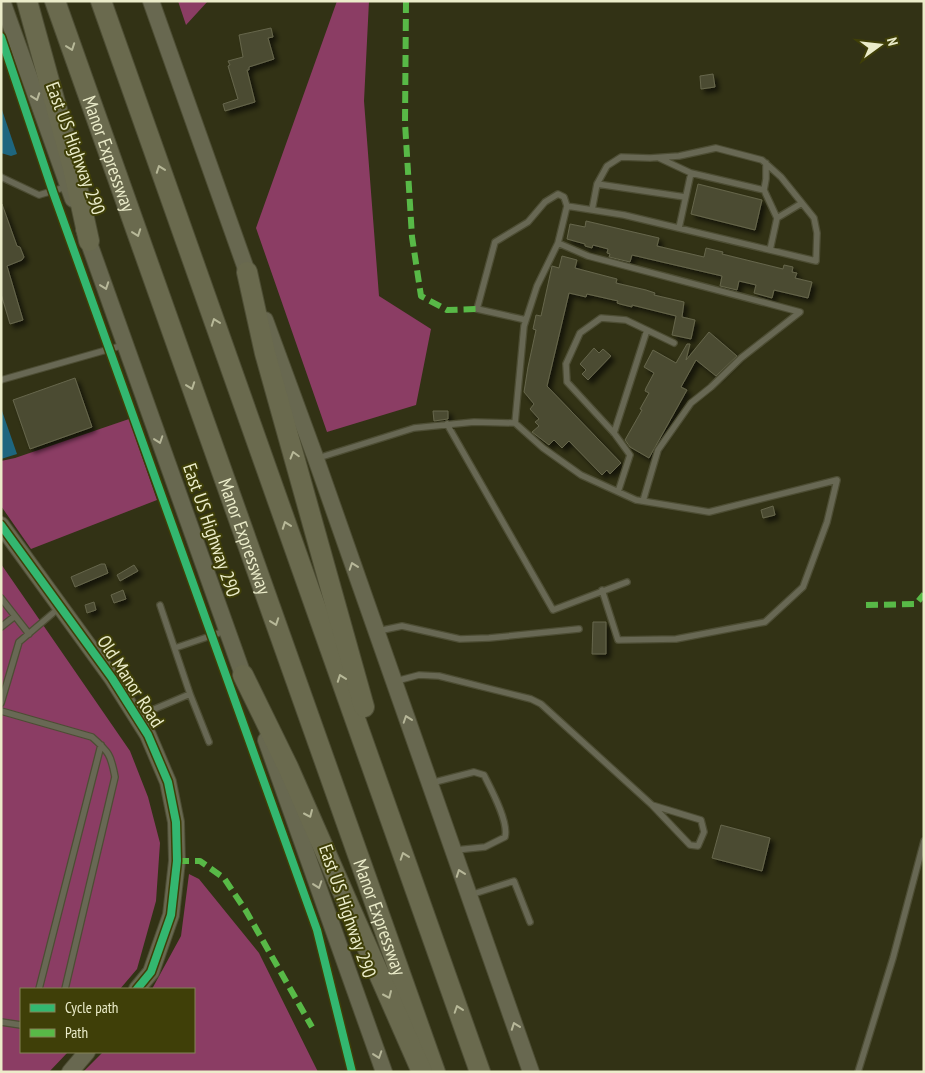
<svg xmlns="http://www.w3.org/2000/svg" width="925" height="1073" font-family="'PT Sans Narrow',sans-serif">
  <defs>
    <filter id="shadow"><feDropShadow dx="4" dy="4" stdDeviation="2.5" flood-color="#0009"/></filter>
  </defs>
  <rect width="100%" height="100%" fill="#323215"/>
  <path fill="#8b3d64" d="M178 1H208L186 25Z
    M337 1H369L364 101 379 296 431 329 416 405 327 432 256 228Z
    M129 419 157 500 31 549 1 506V461L15 458Z
    M1 564 130 751 148 797 160 843 156 901 137 969 120 989H21V1052H68L49 1072H1Z
    M189 874 199 879 259 953 318 1072H83L103 1052H194V989H152L181 936Z"/>
  <path fill="#1e667f" d="M1 107 17 154 11 156 1 153Z
    M1 408 17 454 1 459Z"/>
  <path fill="#4c4c32" stroke="#66664c" filter="url(#shadow)" d="M271 28 273 37 268 38 274 59 249 67V70H247L255 102 225 111 223 104 238 99 228 66 230 65 228 61 243 57 239 35Z
    M713 74 715 87 701 89 700 76Z
    M698 184 762 200 755 230 691 214Z
    M2 204 17 246 20 247 24 257 22 260 7 266 23 320 10 324 1 294Z
    M586 221 659 238 657 246 704 257 706 248 723 252 722 254 783 269 784 265 793 267 792 272 797 273 795 278 812 282 808 298 774 290 772 298 754 293 756 285 739 281 737 290 733 289 720 286 722 276 632 255 630 262 609 257 610 254 607 253 608 249 593 245 592 248 585 246V244L567 239 570 224 585 227Z
    M562 256 577 260 575 268 617 279 616 283 646 290 655 293 654 295 684 302 682 317 695 320 691 339 672 335 676 316 632 305V307L620 304 617 303 618 301 587 294 586 297 569 293 547 386 621 463 610 474 607 470 602 475 569 441 562 448 554 440 549 445 532 432 539 426 535 422 539 419 530 409 534 404 524 392 528 367 536 330 533 329 536 315 541 316 552 266 559 268Z
    M709 332 737 356 716 376 696 360 681 387 687 390 649 458 630 447 625 440 642 410 640 409 649 393 645 391 646 388 654 373 644 367 653 350 676 363 687 344H690L686 360Z
    M594 348 599 353 603 349 611 356 588 380 582 374 586 370 580 364Z
    M75 378 92 427 30 449 13 400Z
    M433 411H448V419L434 421Z
    M773 506 775 515 763 518 761 510Z
    M101 564H105L108 573 75 587 71 577Z
    M134 565 138 571 120 581 117 575Z
    M123 590 126 599 114 603 111 595Z
    M94 602 96 610 87 613 85 605Z
    M593 622H606V654H592Z
    M721 825 770 838 762 871 712 858Z"/>
  <g fill="none" stroke-linecap="round" stroke-linejoin="round">
    <g stroke="#4d4d34" stroke-width="8">
      <path id="lane" d="M659 158 691 173
        M1 177 39 195 66 187
        M597 184 685 197
        M764 190 766 179V163
        M777 218 802 203
        M679 228 691 173 764 190 777 218 770 250
        M558 243 588 256 800 312 741 358 711 387 691 403 658 450 643 501
        M526 320 477 309 495 242 528 222 545 202 558 194 564 197 567 206
        M1 380 124 345
        M515 423 524 326 537 286 558 243 567 206 624 215 816 261 817 233 814 218 781 177 762 160 716 148 679 156 650 158 621 157 607 166 597 184 592 210
        M447 424 553 610 627 582
        M614 433 647 330
        M318 458 414 428 474 422 515 423 543 448 581 475 636 500 709 512 837 480 827 522 803 587 765 622 676 639 618 640 602 590
        M618 492 630 455 614 433 567 382 566 364 580 333 601 318 626 320 674 343
        M1 598 29 634
        M160 605 190 694
        M1 627 15 616
        M378 631 402 626 460 639 489 638 579 629
        M175 648 225 631
        M396 681 419 675 439 676 531 699 541 704 652 805 701 820 704 832 698 846 690 845 652 805
        M1 703 19 642 59 608
        M1 711 92 737C109 752 111 755 115 777L65 989
        M138 716 190 694 209 742
        M431 783 474 772 484 775C491 789 509 822 505 837L485 847 456 850
        M470 895 514 881 530 922
        M39 989 101 745
        M1 1022 21 1025
        M858 1072 893 958 924 841"/>
    </g>
    <g stroke="#4d4d34" stroke-width="18">
      <path id="secondary" d="M2 1 73 199
        M151 1 251 283
        M84 229 247 686
        M265 320 316 459 531 1072
        M1 525 112 678 148 735 168 782 176 822 177 861 171 915 151 972 137 989
        M266 740 384 1072
        M70 1072 87 1052"/>
    </g>
    <g stroke="#4d4d34" stroke-width="22">
      <g id="highway">
        <path d="M27 1 73 168 89 241"/>
        <path id="s1" d="M55 1 435 1072"/>
        <path d="M101 1 480 1072"/>
        <path d="M247 272 265 353 364 707"/>
        <path d="M243 675 288 767 422 1072"/>
      </g>
    </g>
    <use href="#lane" stroke="#686854" stroke-width="5.5"/>
    <use href="#secondary" stroke="#686850" stroke-width="16"/>
    <use href="#highway" stroke="#6a6a4e" stroke-width="20"/>
    <path stroke="#58b947" stroke-width="6" stroke-dasharray="12 6" stroke-linecap="butt" d="M406 1 405 123 412 237 421 296 447 310 477 309
      M866 605 916 604 924 594
      M177 861H200L224 878 246 911 312 1027"/>
    <g stroke="#3f3f08" stroke-width="11">
      <path id="cycleway" d="M1 37 53 192 317 930 352 1072
        M1 525 112 678 148 735 168 782 176 822 177 861 171 915 151 972 137 989"/>
    </g>
    <use href="#cycleway" stroke="#33b770" stroke-width="8"/>
  </g>
  <defs><path id="oneway-chevron" d="M-2-3.5L2.5 0L-2 3.5" fill="none" stroke-width="1.6" stroke-linecap="round" stroke-linejoin="round" transform="scale(1.25)"/></defs>
  <g stroke="#b7b898">
    <use href="#oneway-chevron" transform="translate(71 47) rotate(70)"/>
    <use href="#oneway-chevron" transform="translate(160 169) rotate(-110)"/>
    <use href="#oneway-chevron" transform="translate(137 233) rotate(70)"/>
    <use href="#oneway-chevron" transform="translate(215 322) rotate(-110)"/>
    <use href="#oneway-chevron" transform="translate(191 386) rotate(70)"/>
    <use href="#oneway-chevron" transform="translate(294 455) rotate(-106)"/>
    <use href="#oneway-chevron" transform="translate(286 525) rotate(-110)"/>
    <use href="#oneway-chevron" transform="translate(275 622) rotate(70)"/>
    <use href="#oneway-chevron" transform="translate(341 678) rotate(-110)"/>
    <use href="#oneway-chevron" transform="translate(309 814) rotate(66)"/>
    <use href="#oneway-chevron" transform="translate(404 856) rotate(-109)"/>
    <use href="#oneway-chevron" transform="translate(388 995) rotate(66)"/>
    <use href="#oneway-chevron" transform="translate(458 1009) rotate(-109)"/>
  </g>
  <g stroke="#b7b799">
    <use href="#oneway-chevron" transform="translate(36 97) rotate(70)"/>
    <use href="#oneway-chevron" transform="translate(105 286) rotate(70)"/>
    <use href="#oneway-chevron" transform="translate(159 440) rotate(71)"/>
    <use href="#oneway-chevron" transform="translate(353 566) rotate(-109)"/>
    <use href="#oneway-chevron" transform="translate(407 719) rotate(-109)"/>
    <use href="#oneway-chevron" transform="translate(460 873) rotate(-110)"/>
    <use href="#oneway-chevron" transform="translate(318 885) rotate(71)"/>
    <use href="#oneway-chevron" transform="translate(515 1026) rotate(-110)"/>
    <use href="#oneway-chevron" transform="translate(378 1055) rotate(71)"/>
  </g>
  <g text-anchor="middle" dominant-baseline="central" stroke-width="4" stroke-linejoin="round" paint-order="stroke">
    <g font-size="19" fill="#ebecca" stroke="#3f3f08">
      <text transform="translate(76 148) rotate(70)">East US Highway 290</text>
      <text stroke="none"><textPath href="#s1" startOffset="162">Manor Expressway</textPath></text>
      <text transform="translate(212 530) rotate(71)">East US Highway 290</text>
      <text stroke="none"><textPath href="#s1" startOffset="568">Manor Expressway</textPath></text>
      <text transform="translate(131 681) rotate(57)">Old Manor Road</text>
      <text transform="translate(348 911) rotate(71)">East US Highway 290</text>
      <text stroke="none"><textPath href="#s1" startOffset="972">Manor Expressway</textPath></text>
    </g>
  </g>
  <rect width="925" height="1073" fill="none" stroke="#ebecca" stroke-width="5"/>
  <rect x="20" y="988" width="175" height="65" fill="#3f3f08" stroke="#848456"/>
  <rect x="30" y="1004" width="25" height="8" fill="#33b770" stroke="#848456"/>
  <text x="65" y="1013" font-size="15" fill="#ebecca">Cycle path</text>
  <rect x="30" y="1029" width="25" height="8" fill="#58b947" stroke="#848456"/>
  <text x="65" y="1038" font-size="15" fill="#ebecca">Path</text>
  <g transform="translate(880 45) rotate(75)" stroke="#3f3f08" stroke-width="4" paint-order="stroke">
  <path d="M0-4L9 19L0 12L-9 19Z" fill="#ebecca"/>
  <text y="-8" font-size="14" font-weight="bold" text-anchor="middle" fill="#ebecca">N</text>
  </g>
</svg>
